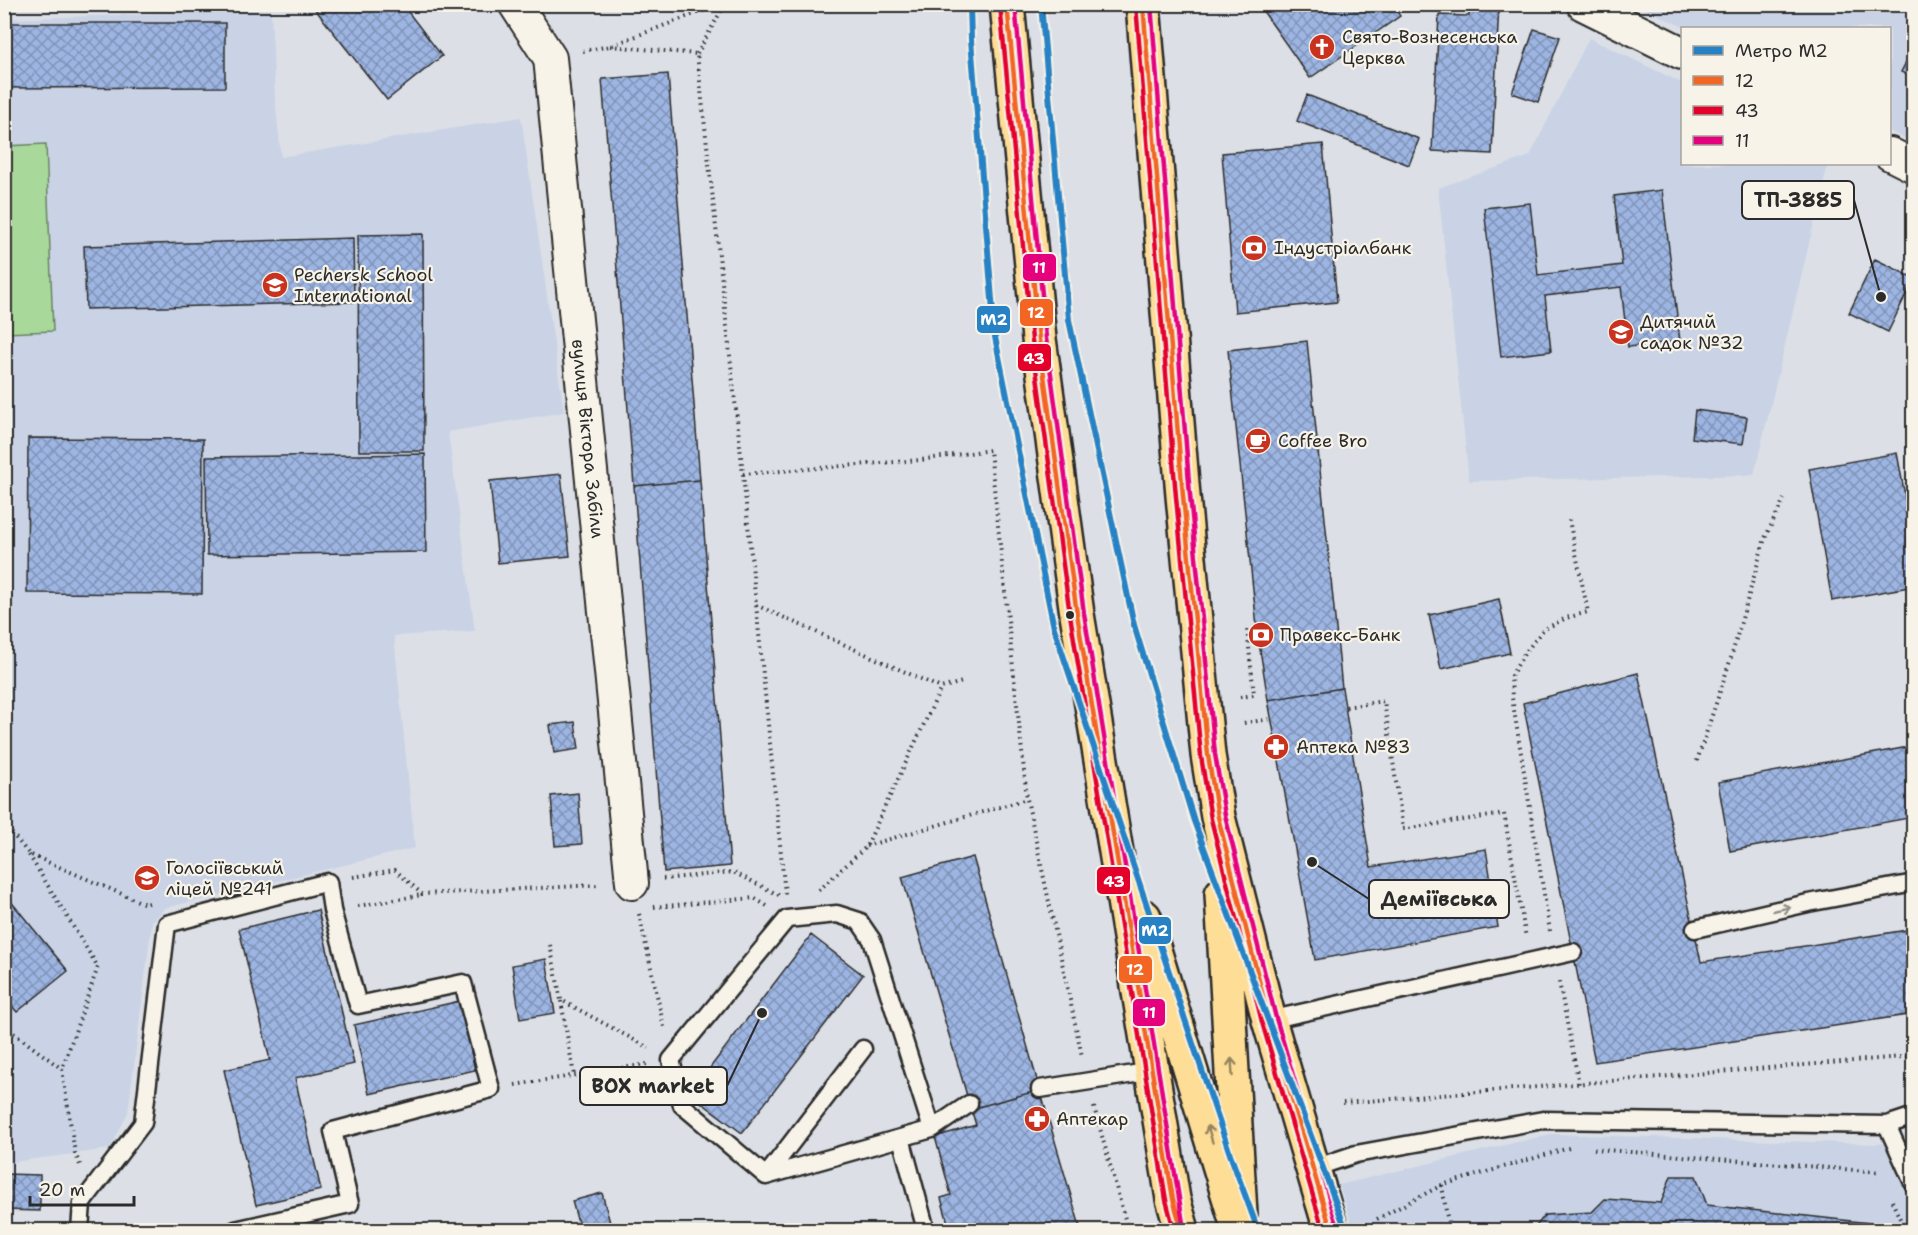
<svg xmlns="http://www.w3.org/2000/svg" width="1918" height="1235" font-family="'Shantell Sans',sans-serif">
  <defs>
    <pattern id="building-cross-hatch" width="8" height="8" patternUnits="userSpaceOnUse" patternTransform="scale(1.5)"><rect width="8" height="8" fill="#9db5e2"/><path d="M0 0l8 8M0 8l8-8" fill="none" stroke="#8093b7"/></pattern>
  </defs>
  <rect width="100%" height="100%" fill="#dce0e6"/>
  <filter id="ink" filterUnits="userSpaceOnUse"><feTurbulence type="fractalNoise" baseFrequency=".0167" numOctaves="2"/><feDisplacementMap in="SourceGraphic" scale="12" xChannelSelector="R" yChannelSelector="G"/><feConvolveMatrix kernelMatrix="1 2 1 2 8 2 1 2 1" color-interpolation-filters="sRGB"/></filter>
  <g filter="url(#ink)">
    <path fill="#c9d3e5" d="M1638 5H1913V143L1890 131V28H1685Z
      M271 10 275 97 281 157 521 117 564 412 448 432 475 631 394 636 415 848 165 908 152 922 128 1113 110 1149 5 1163 4 19Z
      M1589 38 1682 83V164H1828L1754 475 1469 481 1438 188 1530 156Z
      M1551 1134 1878 1144 1913 1137V1230H1354L1339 1185Z"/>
    <path fill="#a8d99a" stroke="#6a8262" stroke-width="1.5" d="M46 144 53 331 5 333V146Z"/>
    <path fill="url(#building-cross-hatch)" stroke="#2b2b2b" stroke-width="1.5" d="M311 4H402L442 56 387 100Z
      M1258 4H1392L1400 16 1310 78Z
      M1470 4H1499L1492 154 1432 151 1439 15 1469 16Z
      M4 23H225V87L4 88Z
      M1534 29 1560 37 1538 102 1512 93Z
      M1914 47V78L1901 72Z
      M668 74 700 480 634 486 602 79Z
      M1307 95 1419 139 1409 165 1297 121Z
      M1323 144 1337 302 1235 312 1222 153Z
      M1662 190 1680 341 1628 347 1621 287 1545 296 1551 351 1501 357 1484 208 1530 203 1538 275 1622 265 1614 196Z
      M423 234 424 451H359L358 235Z
      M353 238 354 302 86 309 84 246Z
      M1875 259 1914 278 1888 332 1849 313Z
      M1307 341 1342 688 1268 700 1258 637 1228 350Z
      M1695 410 1747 417 1743 444 1692 438Z
      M28 438 203 439 202 594 27 593Z
      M1897 453 1914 544V586L1832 601 1809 469Z
      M425 454 426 552 207 555 206 457Z
      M561 474 570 556 498 563 490 481Z
      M700 480 730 866 664 872 634 486Z
      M1499 599 1510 653 1441 669 1429 615Z
      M1638 673 1701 962 1914 929V1014L1595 1062 1523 703Z
      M1342 688 1371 867 1486 849 1498 927 1315 960 1268 700Z
      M575 722 579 749 554 753 550 725Z
      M1914 746V817L1730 851 1718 782Z
      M578 793 582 844 555 846 551 796Z
      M973 857 1040 1090 971 1109 902 877Z
      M4 893 68 971 17 1012 4 997Z
      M318 910 354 1064 295 1078 321 1190 256 1205 224 1070 270 1060 239 929Z
      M811 935 863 975 742 1133 690 1094Z
      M546 959 555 1013 520 1019 512 965Z
      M460 1001 475 1070 369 1094 354 1025Z
      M1040 1090 1081 1230H950L941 1198 951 1195 935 1137 976 1125 971 1109Z
      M4 1174 40 1175V1211L4 1210Z
      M1671 1176H1696L1707 1205 1869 1223 1872 1230H1533L1545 1215 1592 1212 1605 1199 1661 1203Z
      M602 1193 612 1230H580L572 1201Z"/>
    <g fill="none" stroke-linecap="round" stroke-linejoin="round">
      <g stroke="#2b2b2b" stroke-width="21">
        <path id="service" d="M1695 929 1808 903 1914 883
          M1269 1020 1573 952
          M1040 1089 1153 1071
          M1887 1125 1914 1116
          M932 1129 872 940 859 921 837 914 787 919 671 1060 682 1105 766 1176 932 1129 969 1104
          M901 1138 926 1230
          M1311 1169 1356 1154 1543 1120 1887 1125 1914 1185
          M766 1176 863 1049
          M80 1230 82 1203 143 1123 167 924 328 882 332 910 358 1005 463 983 491 1089 333 1131 350 1204 235 1230"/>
      </g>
      <g stroke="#2b2b2b" stroke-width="36">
        <g id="minor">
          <path id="s1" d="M515 4 550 58 632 883"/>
          <path d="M1583 4 1682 53"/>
          <path d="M1890 154 1914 166"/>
        </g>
      </g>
      <g stroke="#2b2b2b" stroke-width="38">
        <path id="primary" d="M1143 4 1183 496 1208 755 1218 817 1269 1020 1331 1230
          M1222 894 1240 1214"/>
      </g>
      <g stroke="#2b2b2b" stroke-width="38">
        <path id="trunk" d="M1007 4 1039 339 1077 614 1173 1199 1182 1230
          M1144 917 1239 1230"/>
      </g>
      <path stroke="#2b2b2b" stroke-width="4" stroke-dasharray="1.5 4.5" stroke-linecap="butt" d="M610 46 697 54 743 474 785 894
        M583 51 610 46 721 4
        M697 54 725 4
        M743 474 920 460 990 450 1027 799 1082 1056
        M756 605 941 688 962 682
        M1240 697 1254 695 1247 629
        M1346 707 1384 701 1403 829 1504 814 1526 938
        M1244 723 1271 719
        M1697 761 1730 661 1765 538 1784 499
        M4 824 29 854 145 904 150 903
        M866 846 1027 799
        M29 855 98 967 62 1069 75 1153 80 1165
        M353 877 395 870 422 894 599 885
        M663 879 733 872 779 895
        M819 890 866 847 941 688
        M358 906 422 895
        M654 907 754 898 767 906
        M639 914 664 1027
        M1550 931 1512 698 1511 676 1524 654 1543 630 1566 618 1588 612 1569 520
        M550 945 561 1000 649 1048
        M1559 982 1579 1084
        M561 1001 574 1075
        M4 1026 62 1069
        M515 1085 647 1064
        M1343 1103 1914 1056
        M1094 1107 1128 1230
        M1594 1149 1880 1172
        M1442 1185 1449 1230
        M1892 1201 1905 1230
        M1377 1219 1442 1185 1569 1148"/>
      <use href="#service" stroke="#f7f3e8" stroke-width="16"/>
      <use href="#minor" stroke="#f7f3e8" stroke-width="32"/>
      <use href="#primary" stroke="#fedd96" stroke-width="33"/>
      <use href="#trunk" stroke="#fedd96" stroke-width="33"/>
      <g stroke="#f7f3e8" stroke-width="9">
        <path id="bus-1" d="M1007 4 1039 339 1077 614 1173 1199 1182 1230
          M1143 4 1183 496 1208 755 1218 817 1269 1020 1331 1230"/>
      </g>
      <g stroke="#f7f3e8" stroke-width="9">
        <path id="bus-2" d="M1000 5 1032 340 1070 615 1166 1200 1174 1230
          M1136 5 1176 497 1201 756 1211 819 1262 1022 1323 1230"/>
      </g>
      <g stroke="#f7f3e8" stroke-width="9">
        <path id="bus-3" d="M1015 4 1046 338 1084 613 1184 1229
          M1151 4 1190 495 1215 754 1225 815 1276 1018 1338 1228"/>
      </g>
      <use href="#bus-1" stroke="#f26522" stroke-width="4.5"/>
      <use href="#bus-2" stroke="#e4002b" stroke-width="4.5"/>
      <use href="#bus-3" stroke="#e5007d" stroke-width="4.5"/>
      <g stroke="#f7f3e8" stroke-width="10">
        <path id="metro-1" d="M970 4 971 40 995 337 1054 628 1231 1157 1258 1230
          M1041 4 1069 320 1134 625 1194 821 1346 1230"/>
      </g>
      <use href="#metro-1" stroke="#2782c5" stroke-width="6"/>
    </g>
    <defs><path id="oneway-shaft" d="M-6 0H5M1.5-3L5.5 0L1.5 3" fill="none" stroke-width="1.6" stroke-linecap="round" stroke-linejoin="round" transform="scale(1.5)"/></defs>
    <use stroke="#918f8a" href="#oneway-shaft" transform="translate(1782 909) rotate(-13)"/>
    <g stroke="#948460">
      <use href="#oneway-shaft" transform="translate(1232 1067) rotate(-93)"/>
      <use href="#oneway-shaft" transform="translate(1210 1134) rotate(-107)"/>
    </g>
  </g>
  <defs>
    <g id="church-disc" transform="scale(1.35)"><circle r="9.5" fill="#c8321e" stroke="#f7f3e8"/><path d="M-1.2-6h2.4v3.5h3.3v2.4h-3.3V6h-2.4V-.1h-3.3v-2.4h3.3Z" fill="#fff"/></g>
    <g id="bank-disc" transform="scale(1.35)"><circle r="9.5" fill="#c8321e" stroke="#f7f3e8"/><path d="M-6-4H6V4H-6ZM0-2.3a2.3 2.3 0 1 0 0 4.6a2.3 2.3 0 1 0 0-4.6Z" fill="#fff"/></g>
    <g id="school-disc" transform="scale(1.35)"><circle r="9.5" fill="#c8321e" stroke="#f7f3e8"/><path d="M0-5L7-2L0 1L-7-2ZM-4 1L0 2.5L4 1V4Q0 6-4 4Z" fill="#fff"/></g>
    <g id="cafe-disc" transform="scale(1.35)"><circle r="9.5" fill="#c8321e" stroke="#f7f3e8"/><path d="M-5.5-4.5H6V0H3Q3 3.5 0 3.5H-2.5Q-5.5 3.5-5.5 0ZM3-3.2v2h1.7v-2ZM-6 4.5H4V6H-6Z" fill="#fff"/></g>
    <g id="pharmacy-disc" transform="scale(1.35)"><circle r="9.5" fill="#c8321e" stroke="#f7f3e8"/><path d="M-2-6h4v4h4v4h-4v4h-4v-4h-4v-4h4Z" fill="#fff"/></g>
  </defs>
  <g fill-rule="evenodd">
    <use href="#church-disc" x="1322" y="47"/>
    <use href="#bank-disc" x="1254" y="248"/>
    <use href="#school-disc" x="275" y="285"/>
    <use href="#school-disc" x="1621" y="332"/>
    <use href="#cafe-disc" x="1258" y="441"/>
    <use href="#bank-disc" x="1261" y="635"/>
    <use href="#pharmacy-disc" x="1276" y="747"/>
    <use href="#school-disc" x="147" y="878"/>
    <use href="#pharmacy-disc" x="1037" y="1119"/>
  </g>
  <circle fill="#2b2b2b" stroke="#f7f3e8" stroke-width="2" cx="1070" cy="615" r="5"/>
  <g text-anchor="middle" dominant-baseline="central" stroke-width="4.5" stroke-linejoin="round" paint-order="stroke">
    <g font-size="18" fill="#2b2b2b" stroke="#f7f3e8" text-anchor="start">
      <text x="1342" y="37">Свято-Вознесенська<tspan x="1342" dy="21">Церква</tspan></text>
      <text x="1274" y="248">Індустріалбанк</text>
      <text x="294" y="275">Pechersk School<tspan x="294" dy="21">International</tspan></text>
      <text x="1640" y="322">Дитячий<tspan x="1640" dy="21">садок №32</tspan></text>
      <text x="1278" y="441">Coffee Bro</text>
      <text x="1280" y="635">Правекс-Банк</text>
      <text x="1296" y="747">Аптека №83</text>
      <text x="166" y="868">Голосіївський<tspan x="166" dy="21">ліцей №241</tspan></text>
      <text x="1056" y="1119">Аптекар</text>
    </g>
    <g font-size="18" fill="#2b2b2b" stroke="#f7f3e8">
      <text stroke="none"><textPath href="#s1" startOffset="447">вулиця Віктора Забіли</textPath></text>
    </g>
  </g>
  <path fill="none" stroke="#2b2b2b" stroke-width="2" d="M1881 297L1854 200M1312 862L1369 899M762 1013L727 1086"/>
  <g fill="#2b2b2b" stroke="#f7f3e8" stroke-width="2">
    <circle cx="1881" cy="297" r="6"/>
    <circle cx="1312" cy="862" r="6"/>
    <circle cx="762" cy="1013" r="6"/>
  </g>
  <g fill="#f7f3e8" stroke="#2b2b2b" stroke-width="2">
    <rect x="1742" y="181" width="112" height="38" rx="6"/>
    <rect x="1369" y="880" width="140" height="38" rx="6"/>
    <rect x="580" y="1067" width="147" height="38" rx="6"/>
  </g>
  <g font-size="20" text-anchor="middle" font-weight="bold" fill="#2b2b2b">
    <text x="1798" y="207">ТП-3885</text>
    <text x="1439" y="906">Деміївська</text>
    <text x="653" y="1093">BOX market</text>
  </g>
  <g stroke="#f7f3e8" stroke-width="2">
    <rect x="1022" y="253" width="35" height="29" rx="6" fill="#e5007d"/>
    <rect x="1019" y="298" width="35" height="29" rx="6" fill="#f26522"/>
    <rect x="976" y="305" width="35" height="29" rx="6" fill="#2782c5"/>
    <rect x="1017" y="343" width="35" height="29" rx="6" fill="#e4002b"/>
    <rect x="1096" y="866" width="35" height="29" rx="6" fill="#e4002b"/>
    <rect x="1138" y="916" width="34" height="29" rx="6" fill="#2782c5"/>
    <rect x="1118" y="955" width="35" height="29" rx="6" fill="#f26522"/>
    <rect x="1132" y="998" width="34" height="29" rx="6" fill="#e5007d"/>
  </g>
  <g font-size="16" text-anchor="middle" font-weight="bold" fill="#fff">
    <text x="1039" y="273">11</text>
    <text x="1036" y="318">12</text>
    <text x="994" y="325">M2</text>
    <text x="1034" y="364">43</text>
    <text x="1114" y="887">43</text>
    <text x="1155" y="936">M2</text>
    <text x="1135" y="975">12</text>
    <text x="1149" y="1018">11</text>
  </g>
  <rect width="1918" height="1235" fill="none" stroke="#f7f3e8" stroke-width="24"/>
  <rect x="12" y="12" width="1894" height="1211" fill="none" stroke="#2b2b2b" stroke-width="2" filter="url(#ink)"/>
  <rect x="1681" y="27" width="210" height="138" fill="#f7f3e8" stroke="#a5a39c" stroke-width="1.5"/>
  <rect x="1693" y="46" width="30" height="9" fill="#2782c5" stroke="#a5a39c" stroke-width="1.5"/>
  <text x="1735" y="57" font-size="18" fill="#2b2b2b">Метро M2</text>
  <rect x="1693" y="76" width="30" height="9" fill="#f26522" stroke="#a5a39c" stroke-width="1.5"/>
  <text x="1735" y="87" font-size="18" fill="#2b2b2b">12</text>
  <rect x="1693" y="106" width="30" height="9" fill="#e4002b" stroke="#a5a39c" stroke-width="1.5"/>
  <text x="1735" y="117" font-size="18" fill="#2b2b2b">43</text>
  <rect x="1693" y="136" width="30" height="9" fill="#e5007d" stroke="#a5a39c" stroke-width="1.5"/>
  <text x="1735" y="147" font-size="18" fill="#2b2b2b">11</text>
  <path d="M30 1196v9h104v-9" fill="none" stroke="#2b2b2b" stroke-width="3"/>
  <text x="39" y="1196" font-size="18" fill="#2b2b2b" stroke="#f7f3e8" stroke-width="4.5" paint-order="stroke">20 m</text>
</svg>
